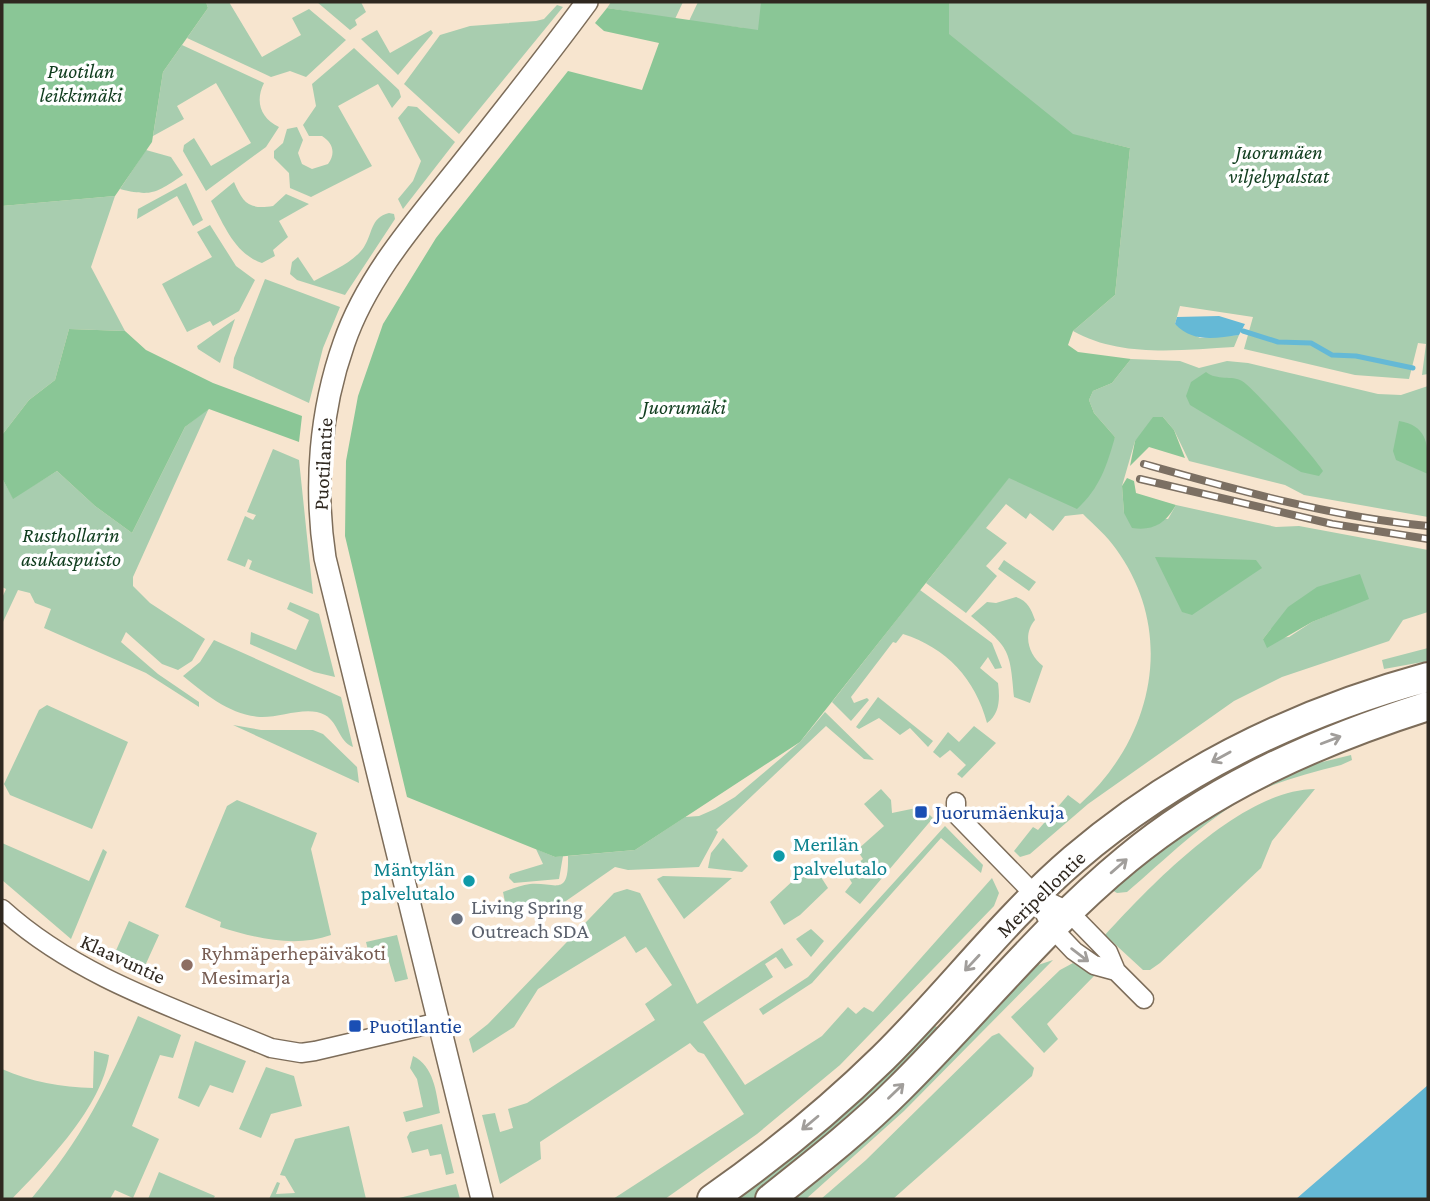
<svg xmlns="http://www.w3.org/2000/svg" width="1430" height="1201" font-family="'Crimson Pro',serif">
  <rect width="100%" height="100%" fill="#f7e5cf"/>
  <path fill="#a8cdaf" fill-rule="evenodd" d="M206 2H229L262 57 301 35 292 18 309 9 346 40 306 77 290 71 271 77 187 38 208 8Z
    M317 2H361L366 12 355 20 357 25 350 30Z
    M611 2H683L675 19 607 8Z
    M698 2H769L764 112 743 28 689 21Z
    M868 2H1428V374L1422 375 1426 344 1418 343 1409 379 1355 375 1244 349 1253 317 1180 306 1175 324 1200 338 1239 335 1234 347C1181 350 1121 358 1073 331L1115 295 1130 148 1088 138 1064 331Z
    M557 5 563 7 459 134 404 84 440 35 470 26 536 21 544 19Z
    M377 30 390 53 431 30 433 33 398 75 361 39Z
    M182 45 264 83C255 101 260 118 279 127L266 147 206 191 183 151 184 145 194 138 211 166 251 143 216 83 177 106 184 119 153 136 163 72Z
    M354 48 399 90 401 97 392 108 378 84 338 106 372 166 311 197 290 188 289 173 274 158V151L283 143 287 129 297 127 303 140 298 153 302 164 312 169 328 164C336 153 333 143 322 136H309L303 125 316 106 312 84Z
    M408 106 417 107 455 142 403 209 398 199 413 181 421 161 398 118Z
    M146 150 171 157 183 175C156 193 152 197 120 189Z
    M234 182C243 203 249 210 273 206L286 194 309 204 279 221 288 237 273 250 275 256 262 263C235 254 224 225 211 201Z
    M186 183 203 220 193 226 177 196 137 219 138 209Z
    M115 196 91 267 125 331 69 329 55 380 29 400 2 435V206Z
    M389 213 394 214 395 219 345 295 297 280 290 274 292 262 298 257 314 281C330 272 353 263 364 247 373 233 370 218 389 213Z
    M210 225 236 266 255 280 239 311 213 326 210 321 187 332 162 284 212 257 197 232Z
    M265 279 340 307 323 348 309 403 233 368 234 358Z
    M235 319 220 363 198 349 197 346Z
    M1131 359 1180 361 1199 368 1227 361 1248 363 1378 394 1401 395 1428 386V517L1304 495 1285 485 1189 461 1174 430 1163 417 1135 441 1122 486 1124 513 1168 519 1176 505 1276 527 1299 526 1428 550V612L1403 620 1389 641 1282 677 1234 701 1088 804 1030 854 1020 857 1014 851 1033 827 1038 830 1068 795 1080 804C1153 738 1177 633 1116 549 1107 536 1094 525 1083 514L1065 516 1053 531 1030 513 1026 519 1006 504 986 528 1007 543 986 566 997 576 966 613 926 583 1009 477 1077 508 1115 437 1094 413 1089 400 1093 391 1112 383ZM1369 598 1312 622 1289 637 1263 639 1271 629Z
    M209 408 133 577V586L150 603 205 639 192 661 178 670 162 664 126 632 121 642 158 674 199 702V707L146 673 44 628 51 609 35 603 30 593 18 590 2 624V598L6 589 2 587V478L13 498 57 471 95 506 132 533 185 427Z
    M273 449 299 460 313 594 249 569 252 561 248 559 245 567 227 560 245 516 253 520 256 515 247 512Z
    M1004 560 1036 582 1029 591 998 569Z
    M920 590 992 643 1002 668 995 669 988 657 980 668 998 683C1000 698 1000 714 987 723 975 679 947 648 903 634L896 643 893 642 851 697 854 703 867 698 869 700 851 721 832 702Z
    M1016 597C1028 601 1031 609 1035 620 1022 635 1029 655 1043 666L1030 703 1014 697C1010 646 1008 648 971 616L987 602 996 603Z
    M290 602 319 614 335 677 314 672 250 644 251 632 296 650 309 620 287 609Z
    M214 640 341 697 353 747C338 741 339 723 325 715 307 705 280 718 260 717 230 715 205 694 183 676L200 662Z
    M1428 648V661L1384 669 1382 660Z
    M878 697 933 741 928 747 910 728 900 735 879 718 859 729 856 727Z
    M47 705 128 742 92 829 10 795 4 784 39 710Z
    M1358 707 1360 715 1158 820 1154 817 1184 789Z
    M825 712 874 760 864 759 826 726 716 830 718 832 699 867 628 870 615 867 553 910 551 902 502 914 499 904 505 902 503 892C512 889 521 885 530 884 556 882 569 898 568 856L635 850 685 817 699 816 715 809 735 797 800 742Z
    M233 725 261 730H313L323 734 357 767 359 783Z
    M974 726 996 743 962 778 957 774 966 765 950 750 940 758 933 752 948 732 959 742Z
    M1351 755 1352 760 1341 765C1310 773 1277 781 1249 796 1203 821 1166 859 1127 892L1117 893 1110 889 1187 827 1302 767Z
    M881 789 891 800 892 813 921 807 933 818 860 904 845 892 852 883 846 873 863 859 857 850 884 826 864 804Z
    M1315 789 1272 841 1261 868 1160 963 1150 970H1143L1105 935C1152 884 1241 790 1315 789Z
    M237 800 317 833 311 849 331 935C295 948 255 938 220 927L221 922 185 907 227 806Z
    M945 826 983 865 981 873 941 838 812 983 763 1015 759 1009 808 977Z
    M723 838 748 866 742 872 708 868 711 853Z
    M2 843 89 881 103 849 107 852 71 939 2 880Z
    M536 849 555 857 563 856 559 879 514 883 509 878 510 874 543 864Z
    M812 863 828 888 800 915 784 925 770 902Z
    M663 876 732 878 684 919 657 879Z
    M992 878 999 893 994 906 840 1065 757 1134 665 1199H613L744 1114 704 1054 698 1052 690 1043 540 1142 541 1159 500 1184 482 1115 495 1113 500 1132 513 1128 508 1109 527 1103 655 1020 645 1004 672 985 646 947 636 953 625 936 538 989 514 1027 473 1053 469 1039 488 1024 614 893 627 889 640 893 697 1004 782 948 793 965 785 969 776 957 765 964 773 977 703 1022 745 1085 822 1036 848 1007 856 1014 864 1007 873 1012Z
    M129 921 159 935 144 968 114 955Z
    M811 929 824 941 811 957 796 939Z
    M397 935 408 979 395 982 384 945 368 950 366 942Z
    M1053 960 904 1111 806 1199H791L829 1173 904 1105 1029 972 1038 965Z
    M1073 963 1095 975 1047 1024 1058 1039 1044 1053 1011 1017 1060 970Z
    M138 1016 181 1035 173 1058 160 1055 132 1126 159 1139 133 1198 115 1190 110 1199H31C81 1140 108 1087 138 1016Z
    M933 1025 939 1028 923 1052 788 1172 752 1199H733Z
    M999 1033 1034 1068 1032 1076 893 1199H821L866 1160 992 1036Z
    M195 1041 246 1061 233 1093 210 1085 199 1107 178 1098Z
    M94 1051 109 1055C102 1107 47 1163 12 1199H2V1069C31 1082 61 1087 93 1088Z
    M413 1056C434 1066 436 1092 440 1113L406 1122 403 1112 423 1107 417 1079 410 1068Z
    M266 1067 294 1076 302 1106 271 1114 261 1138 239 1129Z
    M442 1124 454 1173 446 1175 441 1154 430 1156 428 1149 412 1153 407 1137 410 1132Z
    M349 1126 366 1199H269L277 1182 280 1183 276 1194 295 1193 285 1176 280 1175 295 1139Z
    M159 1172 215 1196 213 1199H148Z
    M456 1184 460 1199H395Z"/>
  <path fill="#8ac696" d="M2 2H206L208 8 163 72 152 142 115 196 2 206Z
    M761 2H949V34L1073 134 1130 148 1115 295 1073 331 1068 345 1078 352 1131 359 1112 383 1093 391 1089 400 1094 413 1115 437C1107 465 1100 488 1077 509L1009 478 800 742 635 850 555 857 407 797 345 536 346 461 358 396 383 324 436 238 568 71 642 90 659 43 604 31 595 23 607 8 758 30Z
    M69 329 125 331 146 350 213 383 302 416 299 442 209 409 185 427 132 533 95 506 57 471 13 499 2 478V435L29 400 55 380Z
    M1206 372C1217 381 1232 375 1242 381 1255 389 1316 459 1323 471L1319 476 1301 472 1190 405 1186 396 1191 382Z
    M1153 417H1163L1174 430 1185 458 1149 447 1130 466 1135 441Z
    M1399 421C1430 426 1428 448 1428 474L1396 460 1393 451Z
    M1127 478 1134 481 1136 493 1176 505C1165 524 1153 531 1132 528L1124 513 1122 486Z
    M1155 557 1256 560 1262 568 1192 615 1182 612Z
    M1360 574 1369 599 1312 622 1267 648 1263 639 1288 607 1317 587Z"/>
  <path fill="#65b9d6" d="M1219 316 1245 324 1239 335C1215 338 1193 343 1175 324L1177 317Z
    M1428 1085V1199H1296Z"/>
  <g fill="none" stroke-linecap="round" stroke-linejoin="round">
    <path stroke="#65b9d6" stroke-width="5" d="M1243 331 1278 342 1311 343 1332 355 1356 356 1413 368"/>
    <g stroke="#7d6d5a" stroke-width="21">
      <path id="minor" d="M956 802V814L1036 896 1052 928 1074 951 1094 965 1116 971
        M1036 896 1068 911 1108 952 1116 971 1144 999
        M2 909C78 978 178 1009 271 1048L301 1053 315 1051 439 1022"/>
    </g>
    <g stroke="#7d6d5a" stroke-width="24">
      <path id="tertiary" d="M482 1199 325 558C314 486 320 411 344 343 367 276 417 220 460 166 503 112 546 58 587 2"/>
    </g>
    <g stroke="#7d6d5a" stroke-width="32">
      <path id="primary" d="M712 1199C772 1157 830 1110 883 1058 948 994 1004 919 1074 859 1178 770 1296 713 1428 677
        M770 1199C814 1164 859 1129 899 1089 976 1013 1043 928 1127 859 1215 786 1321 740 1428 706"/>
    </g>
    <use href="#minor" stroke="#fff" stroke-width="18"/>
    <use href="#tertiary" stroke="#fff" stroke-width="21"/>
    <use href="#primary" stroke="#fff" stroke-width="28"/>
    <g stroke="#7c7063" stroke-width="8">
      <path id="rail" d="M1144 464C1237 490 1332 517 1428 526
        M1140 479 1332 524 1428 539"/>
    </g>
    <use href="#rail" stroke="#fff" stroke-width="5" stroke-dasharray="16" stroke-linecap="butt"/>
  </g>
  <defs><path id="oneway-shaft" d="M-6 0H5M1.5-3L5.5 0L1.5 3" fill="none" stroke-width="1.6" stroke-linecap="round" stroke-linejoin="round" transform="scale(1.75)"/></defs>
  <g stroke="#a19e9b">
    <use href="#oneway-shaft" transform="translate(1331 740) rotate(-21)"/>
    <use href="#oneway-shaft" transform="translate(1221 757) rotate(151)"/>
    <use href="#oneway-shaft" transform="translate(1119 866) rotate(-41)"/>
    <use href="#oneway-shaft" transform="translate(1080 955) rotate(37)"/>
    <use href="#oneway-shaft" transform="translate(972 963) rotate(133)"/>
    <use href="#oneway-shaft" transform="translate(896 1091) rotate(-44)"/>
    <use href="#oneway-shaft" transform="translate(810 1123) rotate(140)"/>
  </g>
  <g fill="#1a4fb4" stroke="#fff" stroke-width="2.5">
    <rect x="914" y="805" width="14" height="14" rx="3.5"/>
    <rect x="348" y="1019" width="14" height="14" rx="3.5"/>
  </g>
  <g fill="#0f9aa8" stroke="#fff" stroke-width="2.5">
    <circle cx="779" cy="856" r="7"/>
    <circle cx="469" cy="881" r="7"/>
  </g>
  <circle fill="#6b7280" stroke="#fff" stroke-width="2.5" cx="457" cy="919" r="7"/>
  <circle fill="#8d6e63" stroke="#fff" stroke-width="2.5" cx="187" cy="965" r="7"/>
  <g text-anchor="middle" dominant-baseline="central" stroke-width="7" stroke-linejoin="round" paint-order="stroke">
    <g font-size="21" font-style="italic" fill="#0f3c1d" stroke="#fff">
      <text x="81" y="71">Puotilan<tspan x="81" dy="24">leikkimäki</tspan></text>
      <text x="1279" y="152">Juorumäen<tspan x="1279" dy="24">viljelypalstat</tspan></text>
      <text x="684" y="407">Juorumäki</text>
      <text x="71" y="535">Rusthollarin<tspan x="71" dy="24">asukaspuisto</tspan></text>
    </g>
    <g font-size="21" fill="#2f2820" stroke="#fff">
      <text transform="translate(323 464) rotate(-87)">Puotilantie</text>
      <text transform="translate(1041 894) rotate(-44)">Meripellontie</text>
      <text transform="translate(123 959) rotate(25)">Klaavuntie</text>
    </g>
    <g font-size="21" fill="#164399" stroke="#fff" text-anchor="start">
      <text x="935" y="812">Juorumäenkuja</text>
      <text x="369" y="1026">Puotilantie</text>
    </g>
    <g font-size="21" fill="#0d838f" stroke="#fff" text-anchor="start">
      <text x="793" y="844">Merilän<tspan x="793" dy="24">palvelutalo</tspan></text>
      <text x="455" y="869" text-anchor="end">Mäntylän<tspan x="455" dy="24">palvelutalo</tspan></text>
    </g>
    <g font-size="21" fill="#5b616d" stroke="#fff" text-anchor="start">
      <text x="471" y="907">Living Spring<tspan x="471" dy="24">Outreach SDA</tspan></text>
    </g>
    <g font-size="21" fill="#785e54" stroke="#fff" text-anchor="start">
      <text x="201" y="953">Ryhmäperhepäiväkoti<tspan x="201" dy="24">Mesimarja</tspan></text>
    </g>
  </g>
  <rect width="1430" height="1201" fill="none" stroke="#2f2820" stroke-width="7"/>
</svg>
